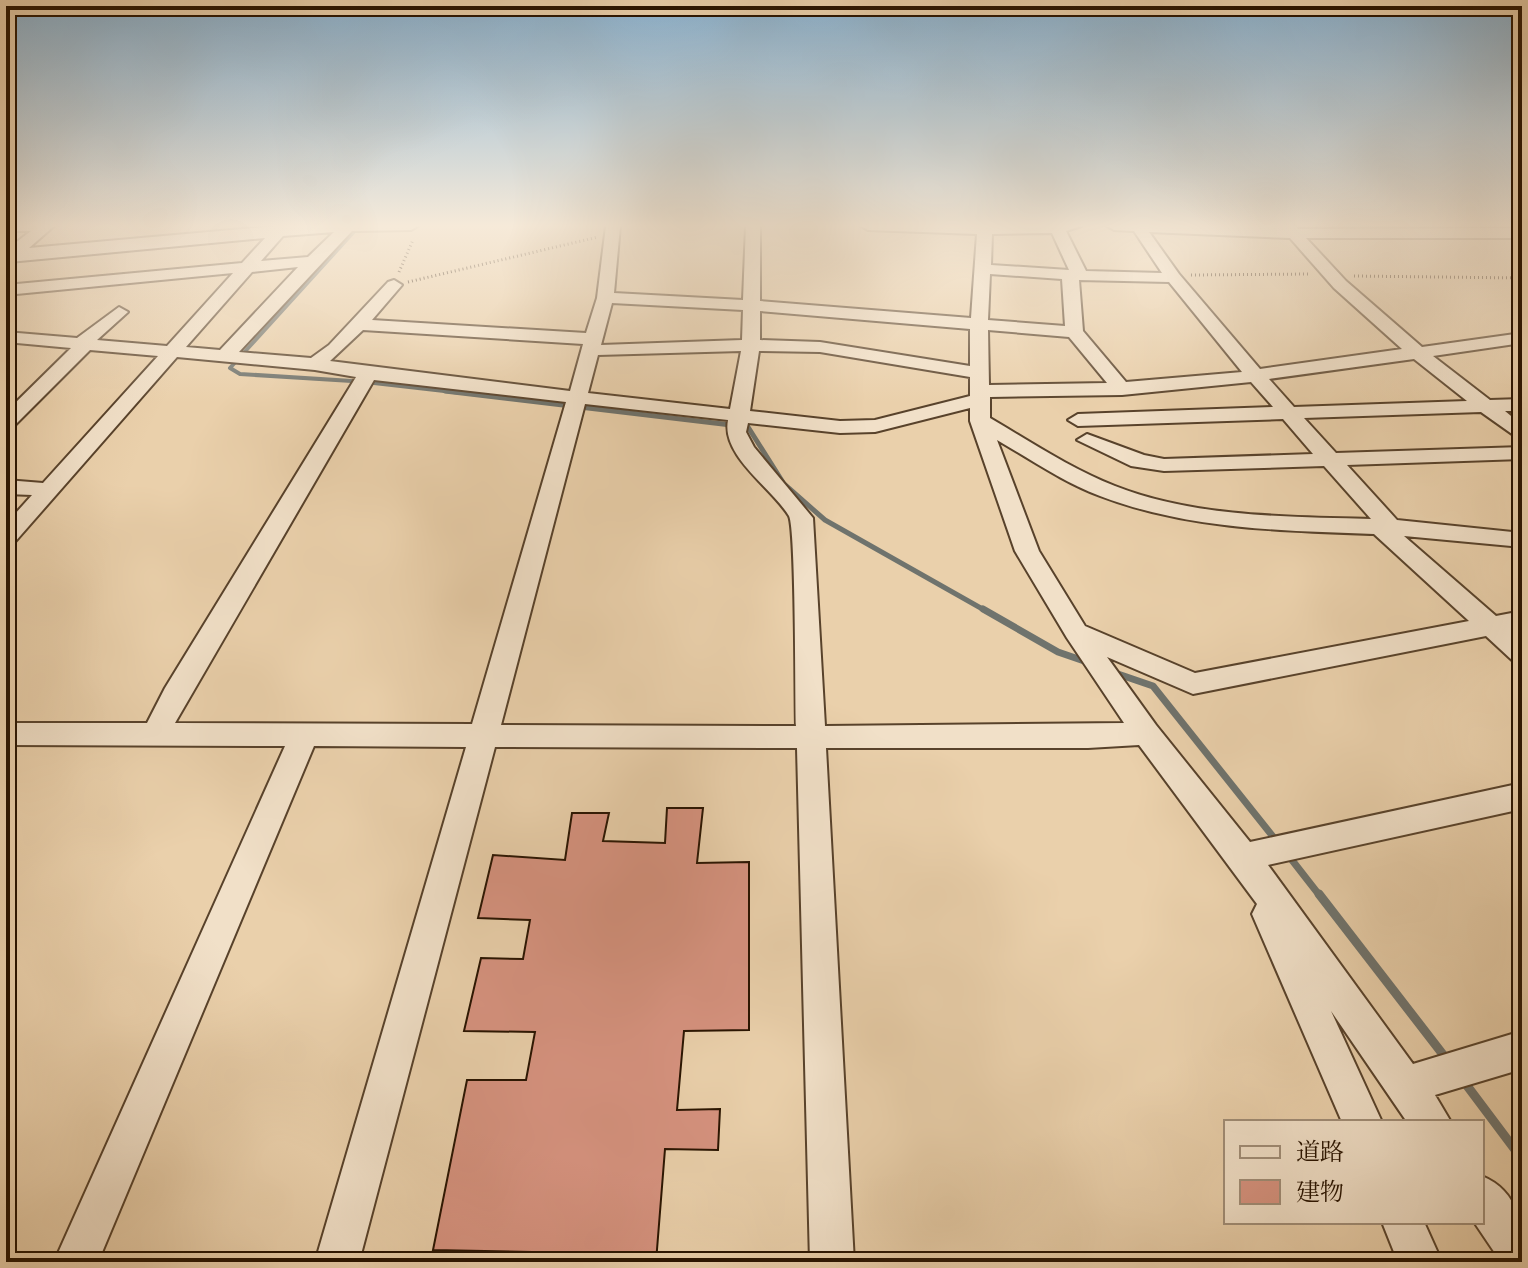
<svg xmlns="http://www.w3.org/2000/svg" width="1528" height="1268" font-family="'Old Standard TT','Noto Serif JP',serif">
  <rect width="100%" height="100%" fill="#ead0ab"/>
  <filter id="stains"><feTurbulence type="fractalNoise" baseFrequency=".0025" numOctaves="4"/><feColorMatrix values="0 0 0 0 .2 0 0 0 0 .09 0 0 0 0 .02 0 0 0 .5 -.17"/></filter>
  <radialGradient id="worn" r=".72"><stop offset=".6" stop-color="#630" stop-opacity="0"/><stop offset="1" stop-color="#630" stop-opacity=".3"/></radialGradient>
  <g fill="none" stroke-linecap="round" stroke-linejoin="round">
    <path stroke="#6f736d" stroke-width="4" d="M352 381 240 374 230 368 359 226
      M374 383 462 393"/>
    <path stroke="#6f736d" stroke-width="5" d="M445 391 748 427 784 484 825 520 986 611"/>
    <path stroke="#6f736d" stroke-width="7" d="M983 609 1058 652 1090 663
      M1115 673 1153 686 1278 843
      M1288 855 1320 896"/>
    <path stroke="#6f736d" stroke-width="9" d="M1319 894 1448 1061
      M1462 1079 1522 1159"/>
  </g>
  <path fill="#d79380" stroke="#281300" stroke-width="2" d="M667 808H703L697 863 749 862V1030L684 1031 677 1110 720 1109 718 1150 665 1149 656 1262H580V1253L433 1250 467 1080H526L535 1032 464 1031 481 958 523 959 530 920 478 918 493 855 565 860 572 813H609L603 841 665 843Z"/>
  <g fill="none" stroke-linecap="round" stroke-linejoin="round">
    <g stroke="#58422b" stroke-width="4">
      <path id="minor" d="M6 226H54L29 248 276 226H418L411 230 352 231 239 352 311 358 329 345 388 282 394 280 402 285 372 320 586 333 597 298 606 226H620L614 293 743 300 746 226H760V301L971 318 977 234 868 230 861 226H1081L1066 231 1086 271 1162 273 1134 231 1114 230 1107 226H1296L1298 229 1522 228V238H1306L1346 281 1422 347 1522 333V343L1433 356 1490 400 1522 399V411H1505L1522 425V441L1481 412 1304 418 1336 453 1522 447V459L1347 465 1397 520 1522 533V547L1404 536 1496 616 1522 611V629L1513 631 1522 639V664L1513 661 1486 636 1193 694 1107 657 1156 725 1250 842 1522 783V809L1268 865 1413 1064 1522 1031V1069L1435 1095 1451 1122H1407L1331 1011 1382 1122H1342L1252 914 1257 904 1139 745 1088 748H826L854 1262H810L797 748 495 747 359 1262H315L466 747 314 746 98 1262H54L285 746 6 745V723H147L165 688 356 377 315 370 177 357 14 543 6 545V524L32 495 6 494V480L43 483 158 356 90 350 13 427 6 429V412L71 348 6 342V332L77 338 119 307 128 312 97 340 167 346 233 273 6 295V285L242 263 265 238 9 262 6 250 31 231H6ZM334 232 308 257 261 261 283 236ZM1149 232 1290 238 1334 288 1402 349 1260 369 1179 274ZM1052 233 1069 270 991 265 992 234ZM298 267 220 350 186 347 252 272ZM990 274 1062 279 1065 326 988 320ZM1079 280 1169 282 1242 372 1126 382 1083 331ZM612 303 743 310 742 340 601 345ZM760 311 970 329V366L820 342 760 340ZM363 330 583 344 570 391 330 361ZM988 330 1069 337 1107 383 989 385ZM741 351 730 409 588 393 598 355ZM759 351 820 352 970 377V396L875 420 840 421 750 411ZM1414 359 1467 401 1294 407 1269 379ZM374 380 566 402 472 724 175 723ZM1251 382 1273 407 1078 414 1068 420 1078 426 1283 419 1313 454 1164 459 1144 455 1087 434 1077 440 1131 466 1164 471 1324 466 1371 519C1287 517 1194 517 1115 486 1071 469 1031 442 990 418V397L1122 395ZM585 404 728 420C721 456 772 488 789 516 796 530 795 697 796 726L501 725ZM970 408V421L1015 551 1067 638 1124 723 825 726 813 518 754 447 746 432 748 423 840 433 875 432ZM997 440C1030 459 1063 482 1100 496 1186 529 1283 531 1374 534L1469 621 1195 673 1085 626 1039 551Z
        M1482 1176C1520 1192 1522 1226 1522 1262H1501L1474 1222H1482Z
        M1382 1222H1424L1442 1262H1398Z"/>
    </g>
    <path stroke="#281300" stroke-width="3" stroke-dasharray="1 3" stroke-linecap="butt" d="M399 272 413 240
      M1191 275 1310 274
      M1354 276 1522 278
      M408 282 598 237"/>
    <use href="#minor" fill="#f1e0c8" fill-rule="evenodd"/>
  </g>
  <linearGradient id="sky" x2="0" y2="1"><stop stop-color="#8ab4d4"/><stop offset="0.56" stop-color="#f6ead9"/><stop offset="1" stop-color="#f6ead9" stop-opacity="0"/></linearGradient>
  <rect width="1528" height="403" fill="url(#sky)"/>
  <rect width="1528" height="1268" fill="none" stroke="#ead0ab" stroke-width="32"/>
  <rect x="8" y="8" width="1512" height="1252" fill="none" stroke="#281300" stroke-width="4"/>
  <rect x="16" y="16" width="1496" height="1236" fill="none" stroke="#281300" stroke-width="2"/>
  <rect x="1224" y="1120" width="260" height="104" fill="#f1e0c8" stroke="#a18e78" stroke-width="2"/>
  <rect x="1240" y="1146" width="40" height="12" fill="#f1e0c8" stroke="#a18e78" stroke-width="2"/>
  <text x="1296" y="1160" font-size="24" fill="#281300">道路</text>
  <rect x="1240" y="1180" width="40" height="24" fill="#d79380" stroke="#a18e78" stroke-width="2"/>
  <text x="1296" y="1200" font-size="24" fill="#281300">建物</text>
  <rect width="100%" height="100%" filter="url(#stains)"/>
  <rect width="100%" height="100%" fill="url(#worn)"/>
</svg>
